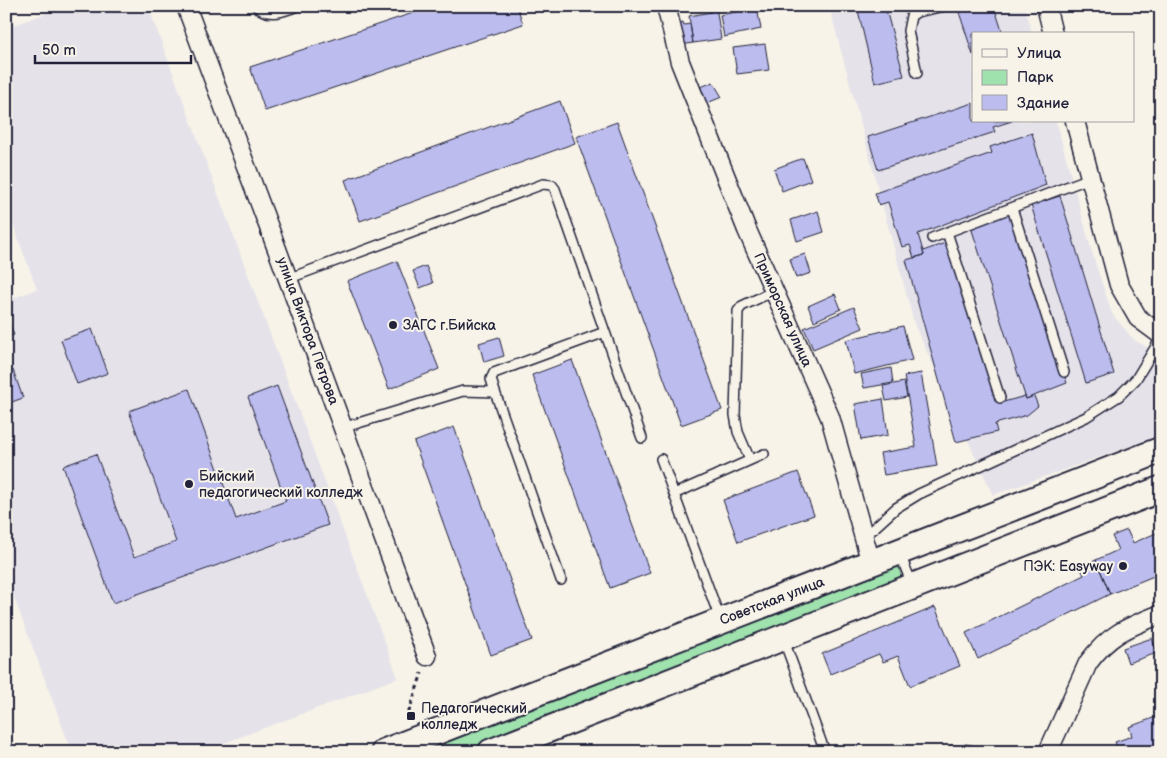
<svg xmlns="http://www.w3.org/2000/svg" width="1167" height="758" font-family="'Balsamiq Sans',sans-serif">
  <rect width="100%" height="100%" fill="#f7f3e8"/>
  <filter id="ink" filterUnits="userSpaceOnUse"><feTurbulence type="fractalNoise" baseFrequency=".02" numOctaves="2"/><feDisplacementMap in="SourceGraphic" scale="10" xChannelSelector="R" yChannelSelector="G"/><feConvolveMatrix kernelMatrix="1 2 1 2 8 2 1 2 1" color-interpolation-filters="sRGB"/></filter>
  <g filter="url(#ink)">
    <path fill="#e5e2ea" d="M66 6H148L398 678 200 752H72L6 576V301L37 289 6 206V28Z
      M829 6H1025L1032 34H973V121H1056L1093 256 1112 314 1134 340 1161 355V435L993 495 915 326Z"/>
    <path fill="#9fe2ae" stroke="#608274" d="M898 565 901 575 894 583 463 752H404Z"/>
    <path fill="#bcbcee" stroke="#22223b" d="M434 6H517L523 24 265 111 250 67Z
      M710 6H716L721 39 693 43 689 16 711 12Z
      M857 6H885L904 76 875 83Z
      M976 6H994L1003 34H973V55L959 12Z
      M757 8 761 29 724 37 720 15Z
      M683 22 684 25 690 24 693 43 681 45 677 23Z
      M765 44 769 70 737 74 733 48Z
      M713 82 722 97 702 105 696 89Z
      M560 101 575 143 360 221 345 180Z
      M973 103V121H1012L993 127 995 132 878 170 868 137Z
      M617 122 722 410 681 425 576 137Z
      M1032 133 1046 185 918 234 924 255 914 258 910 245 902 247 888 202 879 205 875 193 992 153 990 147Z
      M803 158 811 180 782 191 774 169Z
      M1060 196 1114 374 1086 383 1031 205Z
      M818 211 824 232 797 241 791 220Z
      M1009 214 1067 383 1026 399 971 227Z
      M948 242 1000 403 1025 396 1026 399 1034 396 1038 406 1027 415 995 424 997 432 956 442 906 260 924 255 923 251Z
      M805 254 811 273 796 278 790 259Z
      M397 261 439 369 389 389 347 281Z
      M426 266 433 283 420 288 413 271Z
      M835 294 841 309 814 321 808 306Z
      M854 307 863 328 813 349 804 328Z
      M6 314 14 335 6 338Z
      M903 326 912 360 854 374 846 340Z
      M92 329 108 373 77 384 61 340Z
      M499 337 504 356 484 362 479 343Z
      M572 360 650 573 610 588 532 375Z
      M891 368 893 383 864 388 861 374Z
      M13 370 23 398 6 404V372Z
      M921 373 937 466 884 475 880 453 916 447 904 376Z
      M904 382 907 397 886 401 883 386Z
      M277 386 328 525 113 603 63 466 96 454 134 557 176 542 129 411 189 389 236 519 286 501 248 397Z
      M883 399 888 435 861 440 855 404Z
      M454 427 532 640 491 655 414 442Z
      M798 472 814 515 738 542 723 500Z
      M1127 530 1133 543 1161 531V573L1110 594 1096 560 1118 550 1112 536Z
      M1096 560 1110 594 978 659 966 633 1084 575 1080 567Z
      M935 607 960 666 910 686 898 656 883 662 879 654 830 674 822 654Z
      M1152 638 1157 653 1128 663 1123 648Z
      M1161 715V748L1151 752H1119L1115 742 1132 736 1129 727Z
      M965 744 972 745 971 752H949L951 745 965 748Z"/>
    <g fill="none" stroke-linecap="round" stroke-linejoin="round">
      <g stroke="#22223b" stroke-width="12">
        <path id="lane" d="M256 6C269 18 283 11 298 6
          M917 73 908 31 911 16 917 12 945 6
          M1012 208 1064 372
          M947 232 1000 398
          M932 238 1090 178
          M290 278 543 184 552 185 555 189 642 438
          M495 392 491 379 494 373 605 332
          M342 428 463 391 495 392 561 580
          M661 459 674 494
          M750 460 738 432 735 415 738 311 742 306 774 291
          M864 537 896 508 919 494 1086 417 1119 396 1136 379 1161 338
          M899 552 912 584
          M720 619 674 494 764 454
          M783 638 825 752"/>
      </g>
      <g stroke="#22223b" stroke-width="21">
        <path id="street" d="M186 6C268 222 347 440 427 656
          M666 6 680 62 747 230 830 417 871 563
          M1046 6 1053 34
          M1075 121 1119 285 1138 318 1161 335
          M1048 752 1088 663C1109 634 1128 627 1161 614"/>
      </g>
      <g stroke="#22223b" stroke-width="29">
        <path id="secondary" d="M384 752 1161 450
          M491 752 1161 489"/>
      </g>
      <path stroke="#22223b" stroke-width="3" stroke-dasharray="4 4" stroke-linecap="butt" d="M406 720 422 673"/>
      <use href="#lane" stroke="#f7f3e8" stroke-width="9"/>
      <use href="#street" stroke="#f7f3e8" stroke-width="18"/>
      <use href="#secondary" stroke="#f7f3e8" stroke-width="25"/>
    </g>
  </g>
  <g fill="#22223b" stroke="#f7f3e8" stroke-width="2">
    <circle cx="393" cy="325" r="5"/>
    <circle cx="189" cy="484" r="5"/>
    <circle cx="1123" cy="566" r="5"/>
    <rect x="406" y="711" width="10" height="10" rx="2.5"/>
  </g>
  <g text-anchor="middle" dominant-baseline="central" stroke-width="4" stroke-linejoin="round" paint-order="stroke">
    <g font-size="14" fill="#22223b" stroke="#f7f3e8">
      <text transform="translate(783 310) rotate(66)">Приморская улица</text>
      <text transform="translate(308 331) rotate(70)">улица Виктора Петрова</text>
      <text transform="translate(772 601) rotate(-21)">Советская улица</text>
    </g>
    <g font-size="14" fill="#22223b" stroke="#f7f3e8" text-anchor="start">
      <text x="403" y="325">ЗАГС г.Бийска</text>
      <text x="199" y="476">Бийский<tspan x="199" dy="16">педагогический колледж</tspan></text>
      <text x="1113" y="566" text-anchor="end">ПЭК: Easyway</text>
      <text x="421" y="708">Педагогический<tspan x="421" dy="16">колледж</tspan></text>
    </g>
  </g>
  <rect width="1167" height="758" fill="none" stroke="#f7f3e8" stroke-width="25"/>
  <rect x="12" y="12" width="1142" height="733" fill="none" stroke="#22223b" stroke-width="2" filter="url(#ink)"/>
  <rect x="972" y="32" width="162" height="90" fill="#f7f3e8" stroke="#a29fa3"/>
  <rect x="982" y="49" width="25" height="8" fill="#f7f3e8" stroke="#a29fa3"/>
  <text x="1017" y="58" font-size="15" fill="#22223b">Улица</text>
  <rect x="982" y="70" width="25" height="15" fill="#9fe2ae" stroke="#a29fa3"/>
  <text x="1017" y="82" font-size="15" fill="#22223b">Парк</text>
  <rect x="982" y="95" width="25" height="15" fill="#bcbcee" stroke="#a29fa3"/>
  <text x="1017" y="108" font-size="15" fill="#22223b">Здание</text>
  <path d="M35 55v8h156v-8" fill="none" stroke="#22223b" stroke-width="2.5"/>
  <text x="42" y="55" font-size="15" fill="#22223b" stroke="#f7f3e8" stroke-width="4" paint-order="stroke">50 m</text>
</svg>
